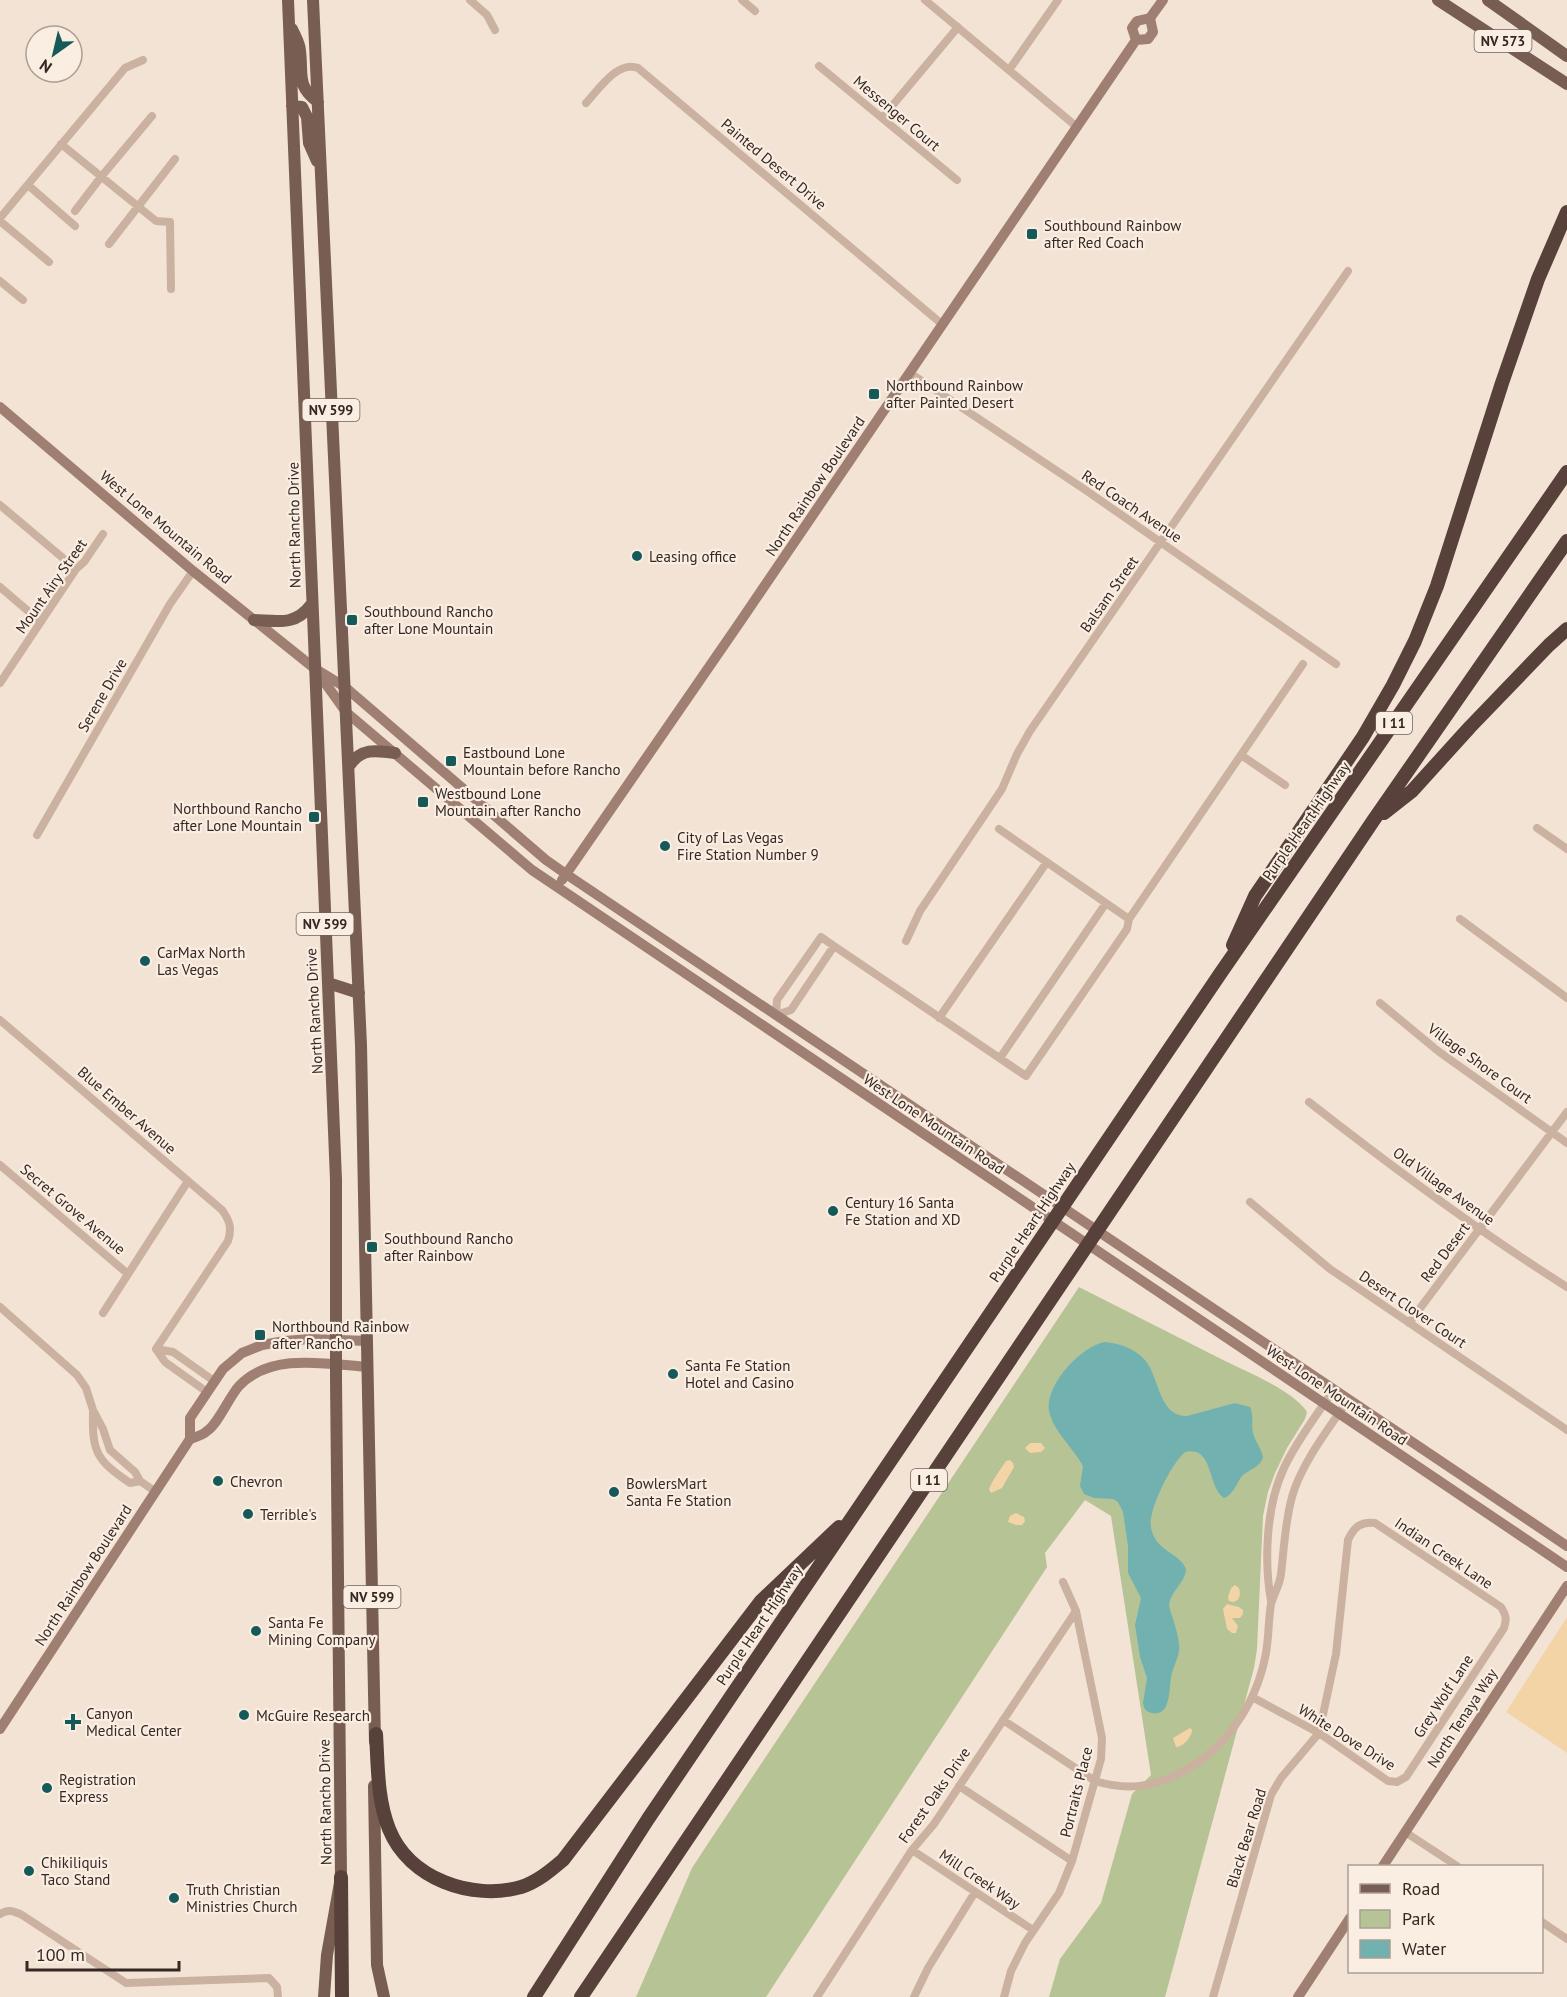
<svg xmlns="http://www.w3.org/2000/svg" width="1567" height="1997" font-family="'PT Sans',sans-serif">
  <rect width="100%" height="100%" fill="#f3e3d5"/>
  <path fill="#b6c394" d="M1079 1287C1126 1311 1174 1335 1221 1359 1245 1371 1293 1390 1307 1412L1305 1419 1287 1448 1275 1473 1268 1492 1263 1516 1257 1649 1254 1668 1165 1997H1049L1060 1959 1101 1903 1132 1794 1151 1775 1111 1516 1085 1500 1045 1553 1047 1567 766 1997H636L692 1868 707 1845Z"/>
  <path fill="#f3d4a7" d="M1030 1443H1041L1045 1448 1041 1452 1030 1453 1025 1448Z
    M1010 1460 1013 1463 1014 1467 1002 1488 991 1493 989 1489C993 1479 1000 1470 1006 1461Z
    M1016 1513 1024 1517 1025 1521 1022 1525H1016L1008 1522 1010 1516Z
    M1235 1585 1239 1588C1241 1594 1240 1601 1233 1602L1229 1601 1228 1597 1231 1588Z
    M1227 1604 1239 1607 1243 1610V1614L1240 1618H1232L1238 1626 1236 1633H1232L1227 1629 1223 1609Z
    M1567 1617V1753L1506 1712Z
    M1190 1728 1192 1730C1192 1737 1183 1747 1176 1747L1173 1738Z"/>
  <path fill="#71b2b1" d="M1105 1342C1120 1344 1132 1347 1143 1358 1160 1374 1157 1416 1187 1416L1235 1403 1250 1407C1254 1415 1251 1423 1253 1433 1255 1441 1261 1448 1263 1457 1260 1468 1249 1469 1242 1476 1236 1484 1233 1495 1224 1498 1207 1487 1214 1445 1185 1452 1173 1462 1155 1498 1152 1514 1149 1523 1151 1532 1156 1540 1164 1552 1181 1556 1186 1569 1185 1584 1170 1591 1169 1606 1172 1617 1181 1640 1179 1651 1178 1658 1174 1666 1172 1673 1168 1685 1173 1717 1152 1713 1146 1712 1144 1709 1143 1703L1147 1678 1140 1657 1135 1625 1141 1598 1128 1573V1546L1123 1512 1118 1502 1113 1499 1094 1498 1084 1494 1080 1486 1083 1466C1074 1449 1056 1434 1050 1415 1041 1389 1080 1346 1105 1342Z"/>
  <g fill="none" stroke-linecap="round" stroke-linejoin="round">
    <path stroke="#cbb1a0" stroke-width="8" d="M470 0 487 15 495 30
      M742 0 755 11
      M925 0 1077 127
      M819 66 957 180
      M1009 70 1058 0
      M586 103C599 89 618 60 638 68L943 325
      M882 118 958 27
      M61 144 156 221 170 222 171 289
      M28 185 75 226
      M75 211 101 177 152 116
      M0 218 125 68 143 60
      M0 221 49 262
      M109 244 175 159
      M0 281 23 300
      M910 373 1084 489 1336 664
      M0 505 76 569
      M0 587 41 622
      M0 683 76 569 84 562 103 534
      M1241 755 1285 785
      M1537 828 1567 849
      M999 829 1129 919
      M37 835 170 604 193 571
      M1460 919 1567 998
      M906 941 920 911 1002 789 1017 754 1030 731 1348 271
      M834 946 791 1010 776 1015 777 1000 821 937 834 946 1026 1076 1127 929 1129 919 1303 664
      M1380 1003 1438 1051 1567 1143
      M939 1018 1047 862
      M0 1020 222 1210C230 1221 232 1228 228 1241L156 1349
      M1000 1058 1106 903
      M1309 1102C1392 1167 1478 1231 1567 1287
      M0 1165 128 1274
      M1250 1202 1330 1269 1567 1430
      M0 1307 77 1375 86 1388 93 1410 103 1429 110 1450 135 1472 140 1481 156 1492
      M103 1313 188 1181
      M1409 1323 1567 1112
      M156 1349 173 1352 214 1381
      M156 1349 165 1362 207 1392
      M93 1411C92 1452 96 1460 130 1483L140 1481
      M1271 1601C1264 1561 1266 1506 1284 1468 1297 1440 1317 1415 1334 1389
      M1003 1720 1095 1781C1127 1791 1153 1787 1182 1772 1225 1749 1255 1706 1265 1658 1269 1641 1268 1622 1271 1604 1274 1594 1280 1584 1281 1574 1284 1549 1285 1522 1292 1497 1301 1464 1329 1428 1349 1399
      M959 1786 1072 1861
      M1405 1832 1457 1866
      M912 1850 1033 1930
      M0 1914C9 1909 13 1911 22 1915L126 1983 269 1978 277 1987 278 1997
      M1542 1922 1567 1939
      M817 1997 912 1850 934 1824 1076 1611
      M914 1997 928 1968 975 1892
      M1004 1997 1011 1971 1025 1943 1059 1893 1072 1861 1101 1759 1102 1738 1076 1611 1063 1582
      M1213 1997 1271 1795 1281 1778 1319 1733 1336 1654 1348 1540C1354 1527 1361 1521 1375 1523L1501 1607C1506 1615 1507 1619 1504 1628L1406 1777 1397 1782 1388 1781 1319 1733 1252 1697"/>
    <path stroke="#9f7f72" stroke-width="10" d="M1136 40 1132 28 1137 21 1150 18 1163 0
      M0 407 193 571 314 668 345 687 546 860 566 874 1567 1546
      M318 673 346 712 532 870 1567 1567
      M562 880 740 622 1136 40 1148 39 1153 32 1150 18
      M190 1439V1418L223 1369 242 1353 262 1345 285 1341 309 1339 368 1341
      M0 1729 190 1439C196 1437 203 1435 207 1431 218 1424 229 1397 239 1386 271 1352 327 1364 367 1367
      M1383 1866 1567 1586
      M1298 1997 1350 1918"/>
    <path stroke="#785d53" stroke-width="12" d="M288 0 336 1180V1379L341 1877 327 1955 324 1997
      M313 0 361 1045 375 1742
      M1438 0 1567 84
      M1488 0 1567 56
      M292 29C295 36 300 44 300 51 303 75 296 86 318 102
      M292 106 302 107 307 117 309 143 317 161
      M254 620C278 621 295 626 311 605
      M349 766C361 748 375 750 395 753
      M328 983 359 993
      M374 1786 377 1965 384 1997"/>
    <path stroke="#57413a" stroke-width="14" d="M1384 813 1412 791 1470 727 1549 645 1567 629
      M1233 945 1255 896 1363 737 1393 685 1415 641 1437 586 1502 383 1538 279 1567 212
      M376 1734C378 1765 377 1799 389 1829 409 1879 472 1901 521 1887 537 1882 550 1871 563 1860L761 1601 839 1527
      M341 1877 342 1997
      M534 1997 648 1819 1220 974 1567 472
      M581 1997 1373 821 1567 541"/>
  </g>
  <g fill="#165959" stroke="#faede1" stroke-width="2">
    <rect x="1026" y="228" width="12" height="12" rx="3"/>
    <rect x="868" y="388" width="12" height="12" rx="3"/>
    <circle cx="637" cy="556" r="6"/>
    <rect x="346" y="614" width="12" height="12" rx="3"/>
    <rect x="445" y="755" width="12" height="12" rx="3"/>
    <rect x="417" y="796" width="12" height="12" rx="3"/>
    <rect x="308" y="811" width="12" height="12" rx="3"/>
    <circle cx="665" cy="846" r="6"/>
    <circle cx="145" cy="961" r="6"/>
    <circle cx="833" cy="1211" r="6"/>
    <rect x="366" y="1241" width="12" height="12" rx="3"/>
    <rect x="254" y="1329" width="12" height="12" rx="3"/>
    <circle cx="673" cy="1374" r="6"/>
    <circle cx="218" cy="1481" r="6"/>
    <circle cx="614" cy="1492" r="6"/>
    <circle cx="248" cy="1514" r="6"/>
    <circle cx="256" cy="1631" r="6"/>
    <circle cx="244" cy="1715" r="6"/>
    <path d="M70 1713h6v6h6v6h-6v6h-6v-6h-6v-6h6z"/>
    <circle cx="47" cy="1788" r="6"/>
    <circle cx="29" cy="1871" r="6"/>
    <circle cx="174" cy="1898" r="6"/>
  </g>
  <g text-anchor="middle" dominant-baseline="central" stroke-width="4.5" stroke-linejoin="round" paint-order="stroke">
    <g fill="#faede1" stroke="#70635d" stroke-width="1.5">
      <rect x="1474.5" y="30" width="57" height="22" rx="4.5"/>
      <rect x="302.5" y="399" width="57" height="22" rx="4.5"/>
      <rect x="1376" y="712" width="36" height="22" rx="4.5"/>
      <rect x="296.5" y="913" width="57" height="22" rx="4.5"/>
      <rect x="911" y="1469" width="36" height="22" rx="4.5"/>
      <rect x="343.5" y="1586" width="57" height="22" rx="4.5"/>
    </g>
    <g font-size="14" font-weight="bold" fill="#352824">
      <text x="1503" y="41">NV 573</text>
      <text x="331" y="410">NV 599</text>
      <text x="1394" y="723">I 11</text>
      <text x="325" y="924">NV 599</text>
      <text x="929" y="1480">I 11</text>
      <text x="372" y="1597">NV 599</text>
    </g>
    <g font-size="15" fill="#352824" stroke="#faede1">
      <text transform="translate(897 113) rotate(40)">Messenger Court</text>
      <text transform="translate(774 164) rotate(40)">Painted Desert Drive</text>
      <text transform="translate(815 486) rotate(-56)">North Rainbow Boulevard</text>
      <text transform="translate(1132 506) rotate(34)">Red Coach Avenue</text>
      <text transform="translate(294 525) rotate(-91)">North Rancho Drive</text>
      <text transform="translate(166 527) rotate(40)">West Lone Mountain Road</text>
      <text transform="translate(51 586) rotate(-55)">Mount Airy Street</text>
      <text transform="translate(1109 594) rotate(-55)">Balsam Street</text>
      <text transform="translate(102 695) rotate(-60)">Serene Drive</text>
      <text transform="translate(1306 821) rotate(-55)">Purple Heart Highway</text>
      <text transform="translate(314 1011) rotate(-93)">North Rancho Drive</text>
      <text transform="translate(1480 1063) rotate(36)">Village Shore Court</text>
      <text transform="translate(127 1110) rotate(41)">Blue Ember Avenue</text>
      <text transform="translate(934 1124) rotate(34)">West Lone Mountain Road</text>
      <text transform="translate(1444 1186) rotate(36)">Old Village Avenue</text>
      <text transform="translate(73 1209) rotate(40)">Secret Grove Avenue</text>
      <text transform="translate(1032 1222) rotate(-56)">Purple Heart Highway</text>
      <text transform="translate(1445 1252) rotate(-53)">Red Desert</text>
      <text transform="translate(1413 1309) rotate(34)">Desert Clover Court</text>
      <text transform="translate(1337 1395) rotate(34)">West Lone Mountain Road</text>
      <text transform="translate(1444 1553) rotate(34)">Indian Creek Lane</text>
      <text transform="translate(83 1575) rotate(-57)">North Rainbow Boulevard</text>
      <text transform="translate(759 1625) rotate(-56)">Purple Heart Highway</text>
      <text transform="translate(1443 1696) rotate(-57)">Grey Wolf Lane</text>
      <text transform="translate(1462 1718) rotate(-57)">North Tenaya Way</text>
      <text transform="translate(1347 1737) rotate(32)">White Dove Drive</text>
      <text transform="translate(1076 1792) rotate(-76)">Portraits Place</text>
      <text transform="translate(934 1795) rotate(-55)">Forest Oaks Drive</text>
      <text transform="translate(325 1802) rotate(-91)">North Rancho Drive</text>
      <text transform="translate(1246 1838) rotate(-73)">Black Bear Road</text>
      <text transform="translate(980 1879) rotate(34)">Mill Creek Way</text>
    </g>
    <g font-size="15" fill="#352824" stroke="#faede1" text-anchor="start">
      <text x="1044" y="225">Southbound Rainbow<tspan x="1044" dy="17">after Red Coach</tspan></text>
      <text x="886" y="385">Northbound Rainbow<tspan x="886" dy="17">after Painted Desert</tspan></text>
      <text x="649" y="556">Leasing office</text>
      <text x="364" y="611">Southbound Rancho<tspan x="364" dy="17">after Lone Mountain</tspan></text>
      <text x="463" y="752">Eastbound Lone<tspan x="463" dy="17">Mountain before Rancho</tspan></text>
      <text x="435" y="793">Westbound Lone<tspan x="435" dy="17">Mountain after Rancho</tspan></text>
      <text x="302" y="808" text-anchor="end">Northbound Rancho<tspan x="302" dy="17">after Lone Mountain</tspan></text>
      <text x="677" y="837">City of Las Vegas<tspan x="677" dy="17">Fire Station Number 9</tspan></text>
      <text x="157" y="952">CarMax North<tspan x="157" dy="17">Las Vegas</tspan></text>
      <text x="845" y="1202">Century 16 Santa<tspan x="845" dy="17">Fe Station and XD</tspan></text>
      <text x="384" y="1238">Southbound Rancho<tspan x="384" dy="17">after Rainbow</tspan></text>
      <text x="272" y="1326">Northbound Rainbow<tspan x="272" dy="17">after Rancho</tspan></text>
      <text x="685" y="1365">Santa Fe Station<tspan x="685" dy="17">Hotel and Casino</tspan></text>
      <text x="230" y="1481">Chevron</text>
      <text x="626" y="1483">BowlersMart<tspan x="626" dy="17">Santa Fe Station</tspan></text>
      <text x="260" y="1514">Terrible's</text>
      <text x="268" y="1622">Santa Fe<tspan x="268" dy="17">Mining Company</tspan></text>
      <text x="86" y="1713">Canyon<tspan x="86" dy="17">Medical Center</tspan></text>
      <text x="256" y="1715">McGuire Research</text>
      <text x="59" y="1779">Registration<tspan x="59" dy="17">Express</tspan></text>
      <text x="41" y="1862">Chikiliquis<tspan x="41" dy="17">Taco Stand</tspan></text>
      <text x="186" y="1889">Truth Christian<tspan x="186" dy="17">Ministries Church</tspan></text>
    </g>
  </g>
  <rect x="1348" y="1865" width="195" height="108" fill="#faede1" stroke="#ab9e95" stroke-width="1.5"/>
  <rect x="1360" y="1884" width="30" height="9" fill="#785d53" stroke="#ab9e95" stroke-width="1.5"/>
  <text x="1402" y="1895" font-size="18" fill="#352824">Road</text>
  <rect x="1360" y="1910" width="30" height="18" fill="#b6c394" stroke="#ab9e95" stroke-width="1.5"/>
  <text x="1402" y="1925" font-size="18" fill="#352824">Park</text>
  <rect x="1360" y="1940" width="30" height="18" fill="#71b2b1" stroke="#ab9e95" stroke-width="1.5"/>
  <text x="1402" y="1955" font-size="18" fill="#352824">Water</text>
  <g transform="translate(54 54) rotate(214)"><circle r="28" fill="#faede1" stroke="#ab9e95" stroke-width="1.5"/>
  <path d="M0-4.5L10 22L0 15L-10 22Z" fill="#165959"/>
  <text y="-9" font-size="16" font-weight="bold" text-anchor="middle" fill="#352824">N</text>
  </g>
  <path d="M27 1961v9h152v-9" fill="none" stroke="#352824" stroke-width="3"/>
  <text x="36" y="1961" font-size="18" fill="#352824" stroke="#faede1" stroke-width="4.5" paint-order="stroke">100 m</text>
</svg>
